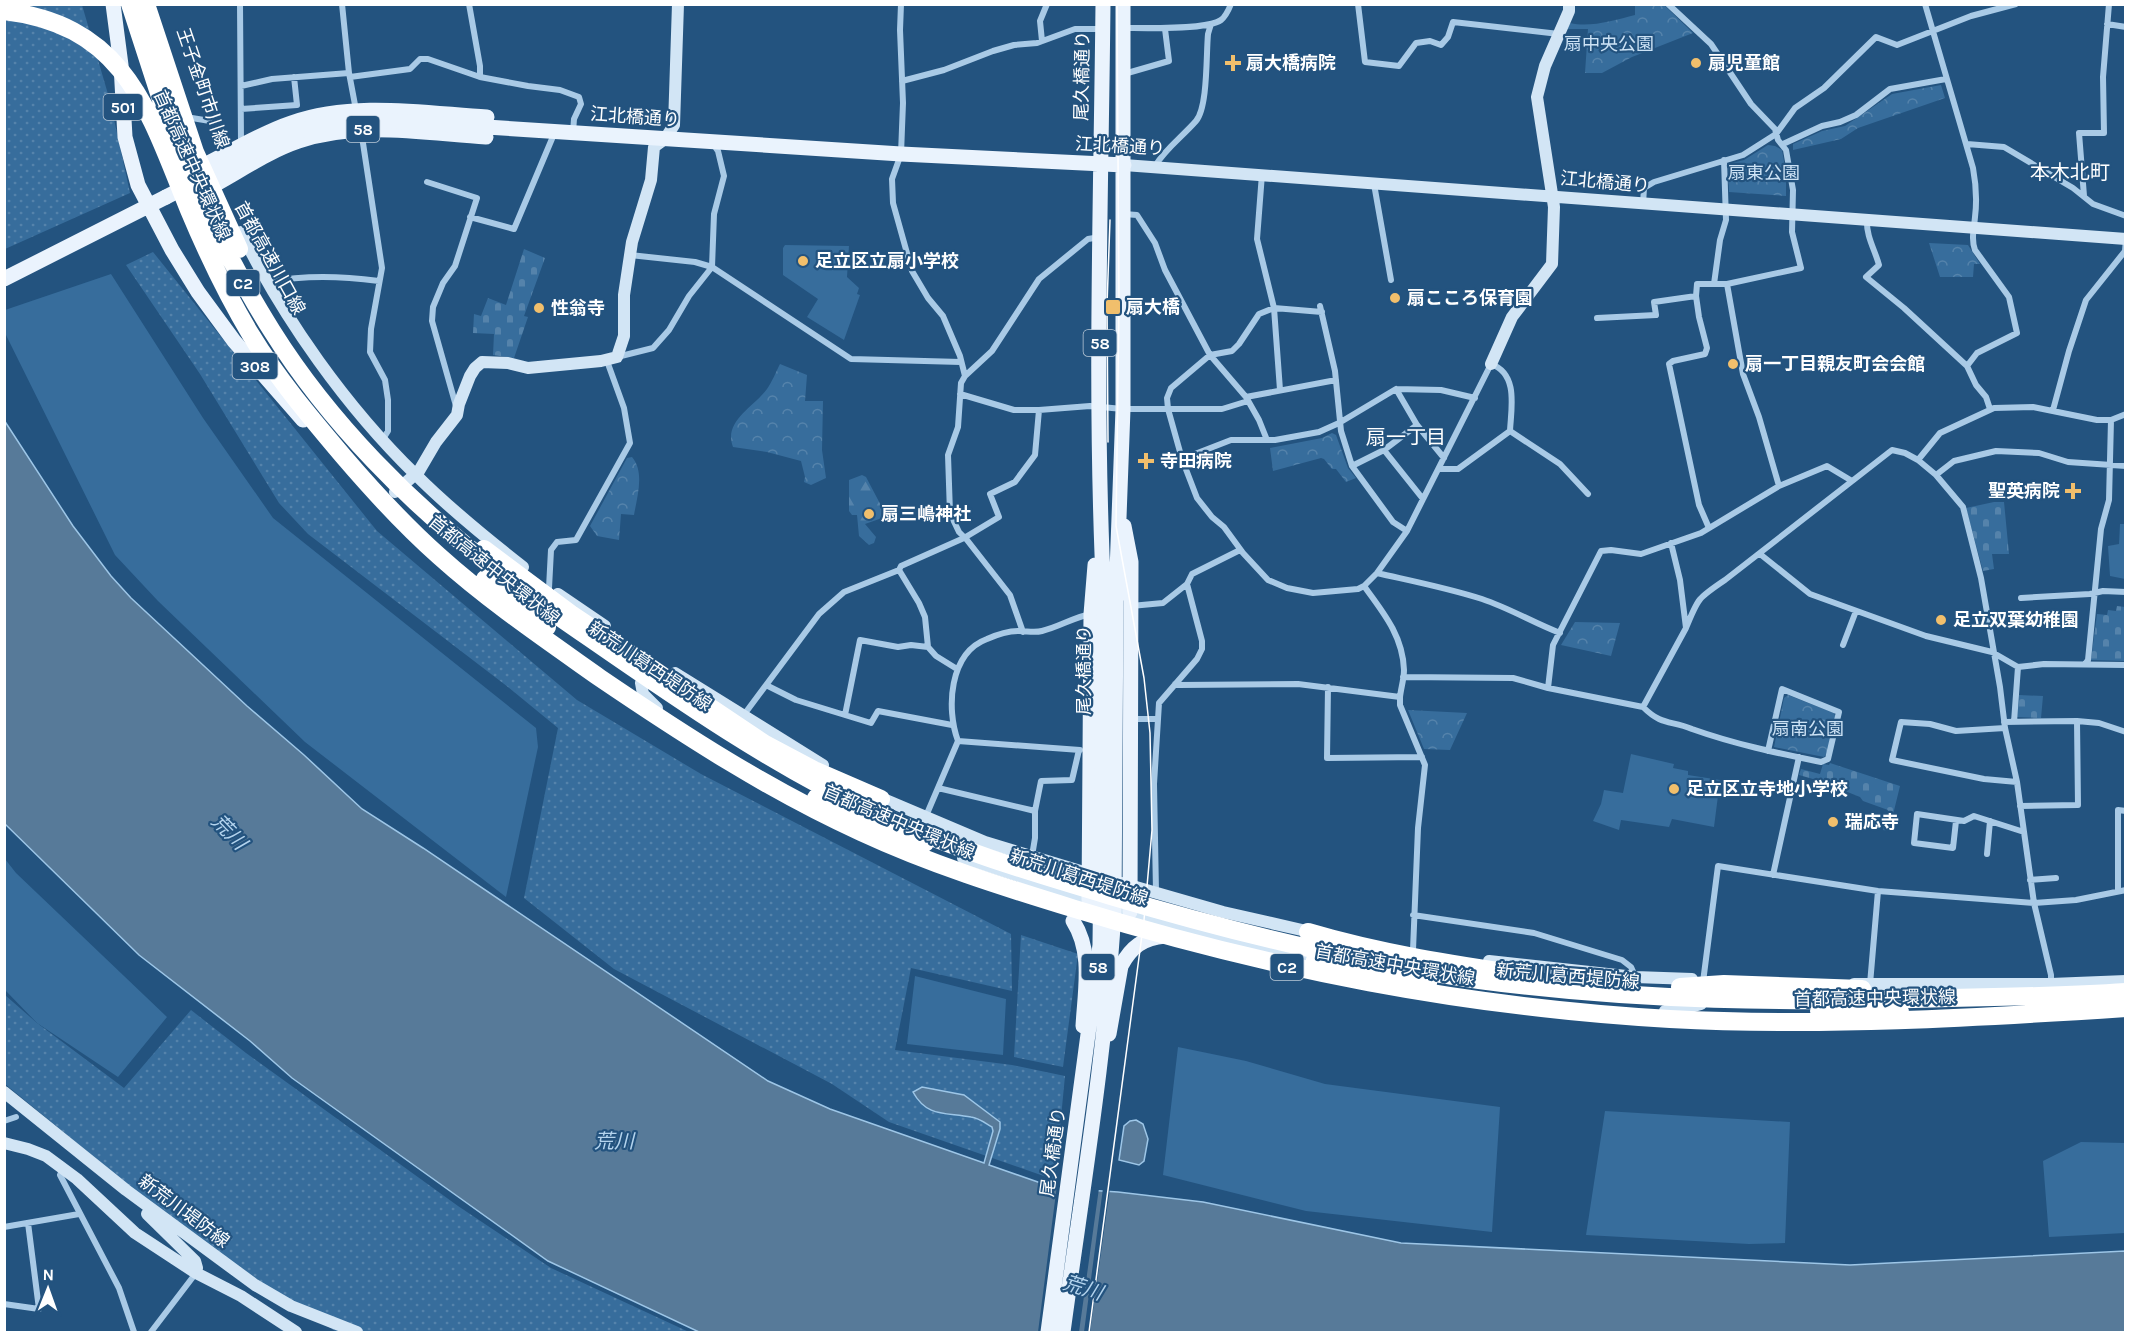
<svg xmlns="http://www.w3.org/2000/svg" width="2130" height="1337" font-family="Karla,'Noto Sans JP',sans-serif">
  <defs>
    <pattern id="grass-dots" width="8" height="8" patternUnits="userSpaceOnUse" patternTransform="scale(1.5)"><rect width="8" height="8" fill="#376d9c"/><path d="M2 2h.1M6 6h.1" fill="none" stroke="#5583ab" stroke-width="1.8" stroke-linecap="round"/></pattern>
    <pattern id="forest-firs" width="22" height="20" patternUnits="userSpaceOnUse" patternTransform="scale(1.5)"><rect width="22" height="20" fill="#376d9c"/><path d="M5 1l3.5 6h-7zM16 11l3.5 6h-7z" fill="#5583ab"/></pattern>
    <pattern id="cemetery-stones" width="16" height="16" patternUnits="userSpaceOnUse" patternTransform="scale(1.5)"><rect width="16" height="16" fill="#376d9c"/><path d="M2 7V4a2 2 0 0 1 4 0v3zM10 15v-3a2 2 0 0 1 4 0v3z" fill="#5583ab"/></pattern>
    <pattern id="park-crowns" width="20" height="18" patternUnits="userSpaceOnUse" patternTransform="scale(1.5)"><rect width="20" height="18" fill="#376d9c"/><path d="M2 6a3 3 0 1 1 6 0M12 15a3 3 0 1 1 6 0" fill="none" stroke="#5583ab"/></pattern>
  </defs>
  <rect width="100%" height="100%" fill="#23537f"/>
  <path fill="url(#grass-dots)" d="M5 5H82L110 101 130 193 5 249Z
    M153 252 377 531 577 700 701 774 1011 934 1012 991 911 968 895 1050 1012 1065 1065 1076 1055 1180 889 1122 832 1084 614 969 524 898 558 728 508 687 308 534 279 503 200 374 126 265Z
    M1021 935 1078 954 1063 1067 1014 1057Z
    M5 995 37 1023 124 1088 191 1010 246 1053 458 1206 551 1268 689 1332H337L312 1317 166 1216 5 1084Z"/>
  <path fill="url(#forest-firs)" d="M862 475 866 477 886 515 882 518 865 524 876 537 874 543 869 545 859 536 857 515H852L849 511V480Z"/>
  <path fill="url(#cemetery-stones)" d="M524 249 545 258 524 316 528 317 514 358 493 355 494 334 473 333 474 314 481 316 488 298 506 305Z
    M1994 502H2004L2009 554H1992L1994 569 1983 571 1966 508Z
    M2117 606 2125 607V661L2091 660 2097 614 2107 615 2108 610 2116 611Z
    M2019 695 2043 696 2041 718 2017 717Z
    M1830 763 1900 786 1889 831 1883 830 1888 810 1863 801 1860 797 1820 781 1799 775 1801 769 1820 774 1823 764 1829 765Z"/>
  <path fill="url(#park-crowns)" d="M1663 4 1693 33 1632 57 1602 73H1585L1588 29H1567L1570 23C1590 28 1615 20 1635 15V5Z
    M1941 85 1945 98 1858 128 1841 139 1793 150V144L1822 131 1845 126 1892 94Z
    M1768 145 1775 146 1782 150 1786 173V196L1729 192 1728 164 1744 160Z
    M1929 243 1968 245 1980 264H1974L1973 277H1940Z
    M780 364 807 375 805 401H823L822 450 826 478 811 485 804 482 805 477 801 461 767 452 733 447C723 421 754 407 767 389 772 382 776 372 780 364Z
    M1332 433 1336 435 1348 468 1356 478 1346 482 1336 469H1332L1324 459 1321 458 1273 471 1270 448 1322 438Z
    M632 457C645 472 637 497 634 515L621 514 619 540 597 536 590 526 627 458Z
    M1575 622 1620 623 1611 656 1561 645Z
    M1788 695 1834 713 1836 718 1827 753 1824 757 1774 747 1784 698Z
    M1408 710 1467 713 1450 750 1424 749Z"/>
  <path fill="#376d9c" d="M785 245 849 246 847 277 859 288 857 294 860 295 844 340 807 317 818 299 783 275V248Z
    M111 274 203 418 273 518 536 728 538 747 506 897 305 742 158 601 115 555 4 331 5 310Z
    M2120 524H2125V579L2110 576 2108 546 2119 544Z
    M1631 754 1674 764 1673 768 1688 771V775L1720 780 1714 827 1672 819 1669 827 1621 820 1619 830 1593 821 1601 804 1604 790 1623 793Z
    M5 859 16 873 167 1017 118 1077 37 1023 5 990Z
    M915 976 1006 999 1003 1055 907 1044Z
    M1178 1047 1246 1061 1325 1084 1500 1107 1492 1232 1306 1211 1163 1175Z
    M1605 1111 1790 1122 1785 1243 1749 1244 1586 1235Z
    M2081 1142 2125 1143V1233L2049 1237 2043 1161Z"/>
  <path fill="#577a99" stroke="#9dc6e7" stroke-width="1.5" d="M4 420 73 526 111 576 131 598 247 706 304 755 362 809 423 848 768 1081 830 1109 984 1163 993 1131 992 1127C985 1123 979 1118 971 1117 947 1112 927 1118 913 1092L922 1087 964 1095 1000 1122V1129L989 1165 1055 1188 1118 1192 1203 1202 1401 1243 1850 1265 2125 1251V1332H699L548 1261 292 1078 250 1041 139 955 5 824Z
    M1136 1120 1143 1124 1148 1139 1144 1161 1139 1165 1119 1160 1124 1126 1130 1121Z"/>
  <path fill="#23537f" d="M1057 1185 1099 1188 1079 1332H1038Z
    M1103 1188H1110L1090 1332H1084Z"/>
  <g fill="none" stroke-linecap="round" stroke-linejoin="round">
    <path stroke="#a9cae6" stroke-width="6" d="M240 4 241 143
      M342 4 349 73 356 110
      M469 4 480 66V77
      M901 4 900 30 903 103 902 128 901 154 892 179 893 203 912 271 928 298 943 316 960 356 965 376
      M1358 4 1365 62 1399 66 1416 43 1430 41 1441 45 1448 37 1453 22 1559 34
      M1668 4 1711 44 1751 104 1775 129 1778 140 1786 150 1793 190 1792 232 1801 268 1727 284H1697L1696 296 1699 317 1707 348 1705 354 1673 361 1669 364 1699 505 1709 528
      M1925 4 1973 168C1976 184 1977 201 1975 217 1974 229 1971 239 1975 250L2009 297 2017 333 1977 353 1967 366
      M2107 24 2126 27
      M1125 28C1143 28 1208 30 1221 20 1225 17 1229 9 1231 4
      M1042 41 1040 21 1047 4
      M1124 74 1169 61 1165 29
      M350 77 410 69 420 59H428L480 77 528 86 560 90 579 97 581 104 574 119 573 132
      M902 81 944 70 993 51 1014 45 1037 43 1075 29H1103
      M241 86 272 79 349 73
      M241 109 297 105 294 77
      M192 118 210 121
      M361 130 382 268 371 329 370 352 385 380 388 400V431L383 439
      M1783 144 1822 126 1840 122 1856 115 1890 89 1946 79
      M1967 144 2004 147 2073 188 2093 204 2126 216
      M1155 166C1166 148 1182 137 1196 121 1208 107 1206 55 1208 34L1211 24
      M1262 174 1257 239 1274 308 1280 390
      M427 182 477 198 455 266 443 283 433 307 432 321 456 406
      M1374 184 1391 280
      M2084 196 2079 133H2104L2103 77 2109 4
      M1643 204 1644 188 1654 182 1743 155 1776 134 1795 108 1824 88 1876 37 1897 45 1971 16 2016 4
      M1124 214 1137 215 1155 243 1165 270 1210 355 1246 397 1259 420 1267 440
      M470 217 514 229 554 134
      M1867 220C1866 236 1875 250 1879 265L1866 277 1904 308 1967 366 1976 385 1986 397 1990 409
      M630 255 695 262 712 267 851 359 961 362
      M267 282C306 275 340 276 379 281
      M1714 284 1720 240 1726 220 1724 160
      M1727 284 1743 374 1759 417 1779 486
      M1320 306 1335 371 1341 431 1352 466 1393 522 1407 531
      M1322 312 1274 308 1259 314 1239 344 1232 351 1210 355 1171 388 1167 398 1168 409 1182 459 1197 498 1212 517 1224 527 1243 553 1268 580 1287 588 1313 593 1358 589 1364 586
      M1597 318 1656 315 1654 302 1696 296
      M617 357 653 348 669 330 689 296 712 267 714 214 724 176 718 151 714 145
      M1396 389 1417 425 1444 458
      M960 394 1014 410H1039L1090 406 1123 409H1222L1248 401
      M1246 397 1336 380
      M2053 410 2069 351 2086 300 2125 251 2126 239
      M1510 431 1560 464 1588 494
      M1384 450 1423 499
      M1182 459 1231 440H1275L1319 432 1339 423 1396 389 1441 390 1475 398
      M1918 460 1940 433 1994 408 2033 407 2097 420H2111L2126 414
      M1352 466 1384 450 1417 425
      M1936 475 1954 461 1996 451 2039 453 2068 462 2126 466
      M1760 554 1810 594 1926 636 1992 652 2018 667 2044 664 2126 665
      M899 570 919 603 925 617 928 647 936 656 957 669
      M1377 573C1412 581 1448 588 1482 599 1509 608 1534 623 1560 633
      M549 588 551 550 557 542 576 540 630 443 624 408 607 361
      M2021 598 2090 594 2103 591 2126 592
      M1131 606 1163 603 1187 584 1192 574 1240 550
      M1686 628C1698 598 1698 598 1725 580L1892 450 1905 453 1918 460 1936 475 1963 507 1981 578 2000 687 2005 728 2017 782 2034 903 2051 975V984
      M1023 632 1010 595 967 540 959 532 950 513 948 455 958 427 961 383 965 376 992 351 1039 279 1088 239 1100 237
      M1843 645 1856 611
      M2085 664 2088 660 2101 529 2109 500 2111 420
      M1403 677 1513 678 1548 688 1643 707 1686 628 1680 580 1671 543
      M1175 684 1179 685 1298 684 1400 697V705L1425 765 1418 828 1413 950
      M766 685 796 700 871 723 878 711 952 725
      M1328 687 1327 758 1422 757
      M1548 688 1553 645 1601 551 1611 550 1641 554 1701 533 1779 486 1827 466 1852 481
      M1400 697C1401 688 1404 679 1404 670 1403 636 1383 612 1364 586L1377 573 1407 531 1491 364C1519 374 1511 409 1510 431L1458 469H1439
      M1643 707C1662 726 1670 720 1692 729 1734 744 1777 753 1821 762L1828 759 1839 712 1782 689 1768 751
      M845 715 860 640 898 647 911 645 928 647
      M743 716 819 614 844 592 899 570 901 566 964 538 999 517 990 494 1015 482 1035 455 1039 410
      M1133 719H1158
      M2004 722 2077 721 2099 723 2126 732
      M2014 722 2018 667
      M2005 728 1956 731 1930 724 1901 722 1892 760 1984 779 2017 782
      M958 741 1080 750
      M938 788 1035 811
      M2020 806 2078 805 2077 721
      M926 816 958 741C946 709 949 653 987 639 996 635 1009 631 1019 631 1027 631 1034 633 1042 631 1059 627 1074 617 1091 614
      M1956 821 1953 848 1914 843 1917 814 1964 821 1974 816 2024 832
      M1987 854 1990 821
      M1032 856 1035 838V811L1041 781 1072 780 1079 750
      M1773 875 1799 757
      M2030 880 2056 878
      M2118 891V810L2126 811
      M1156 892 1154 784 1159 703 1197 659 1202 649V641L1187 584
      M1413 915 1534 933 1622 960 1631 967 1635 976
      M1703 982 1718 866 1878 891 2034 903 2076 900 2126 890
      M1870 984 1878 891
      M4 1121 16 1117
      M63 1168 60 1175 119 1288 134 1332
      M4 1227 79 1214
      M4 1304 39 1309 28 1223
      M151 1332 196 1273"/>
    <path stroke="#d2e5f5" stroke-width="12" d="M1124 165 2126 239
      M241 232C283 318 347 408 416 475 449 508 486 538 523 567
      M1491 364 1512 317 1552 264 1554 207 1537 97 1545 66 1569 11V4
      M395 492 419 471 436 442 457 415 459 404 470 376 475 368 482 362 508 363 528 368 601 361 617 357 624 336V295L632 242 651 180 654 147 665 139 674 125 678 4
      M558 594 605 626
      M675 673 823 765
      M641 683 643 694 657 708
      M874 795 985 842 1097 876
      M963 858 1097 902
      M1122 883 1223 912 1315 933
      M1122 910 1161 922 1320 961
      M1489 961 1635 977 1692 979
      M1854 984H2051L2126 981
      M1665 1011 1679 1010 1701 1004
      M4 1092 126 1190 255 1285 291 1306 357 1332
      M4 1143 28 1149 46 1156 77 1179 135 1233 196 1273 241 1296 296 1332
      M147 1214 195 1261 197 1268 196 1273"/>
    <path stroke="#eaf3fd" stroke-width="15" d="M113 4 121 65 125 137 138 185 172 250 198 292 234 341 303 420
      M1103 4C1101 203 1094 401 1104 599
      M471 126 901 154 1124 165
      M196 169C228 154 258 134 291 123 353 101 423 113 487 117
      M205 190C236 174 266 152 299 141 358 121 424 133 486 137
      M4 279 166 197
      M1124 526 1131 562 1130 912
      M1116 599 1123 409V4
      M1089 900 1091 614 1095 565
      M1073 921C1093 952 1085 990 1083 1026
      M1109 1034 1121 966C1131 947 1143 938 1165 936"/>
    <path stroke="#fff" stroke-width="18" d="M484 549 571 614 765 744 814 770 881 799
      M816 798 875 826 925 843
      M1308 932C1382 954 1456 965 1532 976
      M1315 960 1428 983
      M1819 1011 1900 1012"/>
    <path stroke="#fff" stroke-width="1.5" d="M1108 442 1107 305 1110 220
      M1089 1332 1144 920 1152 830 1150 733 1144 678 1116 526 1119 305 1117 4"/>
    <path stroke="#eaf3fd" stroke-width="15" d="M166 197 287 135 322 124 374 120 471 126
      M1048 1332 1100 945 1104 599
      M1063 1332C1082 1192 1106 1052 1114 910L1116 599"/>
    <path stroke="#fff" stroke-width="18" d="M130 4 178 152
      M146 4 195 152 239 249
      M4 11C126 25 149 112 189 210 207 253 227 295 251 335 277 378 310 417 343 456 373 491 404 525 439 556 489 601 545 639 600 678 684 735 769 790 861 832 930 864 1003 887 1075 909 1273 970 1464 1007 1670 1019 1822 1027 1974 1018 2126 1008
      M180 158C209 216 237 276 272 331 329 422 412 506 497 570
      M485 579 547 627
      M539 603C647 677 754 756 873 812 950 848 1030 872 1111 896 1232 932 1354 962 1479 980 1635 1001 1793 1003 1949 998 2008 997 2067 996 2126 992
      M1680 987 1724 984 1862 989"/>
  </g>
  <g fill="#f1bf6c" stroke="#23537f" stroke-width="2">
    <path d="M1230 54h6v6h6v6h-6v6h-6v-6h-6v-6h6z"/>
    <circle cx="1696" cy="63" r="6"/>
    <circle cx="803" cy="261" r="6"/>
    <circle cx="1395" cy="298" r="6"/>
    <rect x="1105" y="299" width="16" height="16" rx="3"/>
    <circle cx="539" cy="308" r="6"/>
    <circle cx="1733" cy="364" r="6"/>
    <path d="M1143 452h6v6h6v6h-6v6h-6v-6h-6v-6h6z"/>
    <path d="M2070 482h6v6h6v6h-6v6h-6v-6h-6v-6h6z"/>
    <circle cx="869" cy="514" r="6"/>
    <circle cx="1941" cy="620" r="6"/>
    <circle cx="1674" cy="789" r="6"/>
    <circle cx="1833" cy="822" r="6"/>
  </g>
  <g text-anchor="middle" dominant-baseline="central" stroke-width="4.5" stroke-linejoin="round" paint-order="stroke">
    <g fill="#23537f" stroke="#bdcbd9" stroke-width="1.5">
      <rect x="103.5" y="94" width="39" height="26" rx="4.5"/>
      <rect x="346.5" y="116" width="33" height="26" rx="4.5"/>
      <rect x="226.5" y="270" width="33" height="26" rx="4.5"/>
      <rect x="1083.5" y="330" width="33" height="26" rx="4.5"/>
      <rect x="232.5" y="353" width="45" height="26" rx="4.5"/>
      <rect x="1081.5" y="954" width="33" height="26" rx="4.5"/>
      <rect x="1270.5" y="954" width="33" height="26" rx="4.5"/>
    </g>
    <g font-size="16" font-weight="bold" fill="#fff">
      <text x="123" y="107">501</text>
      <text x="363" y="129">58</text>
      <text x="243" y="283">C2</text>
      <text x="1100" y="343">58</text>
      <text x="255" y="366">308</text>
      <text x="1098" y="967">58</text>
      <text x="1287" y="967">C2</text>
    </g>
    <g font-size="18" fill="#cce2f5" stroke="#23537f">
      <text x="1609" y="44">扇中央公園</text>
      <text x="1764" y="173">扇東公園</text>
      <text x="1808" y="729">扇南公園</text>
    </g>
    <g font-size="18" font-weight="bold" fill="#fff" stroke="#23537f" text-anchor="start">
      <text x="1246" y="63">扇大橋病院</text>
      <text x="1708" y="63">扇児童館</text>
      <text x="815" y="261">足立区立扇小学校</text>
      <text x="1407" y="298">扇こころ保育園</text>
      <text x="1126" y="307">扇大橋</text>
      <text x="551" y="308">性翁寺</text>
      <text x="1745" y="364">扇一丁目親友町会会館</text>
      <text x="1160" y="461">寺田病院</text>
      <text x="2060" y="491" text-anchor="end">聖英病院</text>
      <text x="881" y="514">扇三嶋神社</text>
      <text x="1953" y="620">足立双葉幼稚園</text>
      <text x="1686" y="789">足立区立寺地小学校</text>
      <text x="1845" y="822">瑞応寺</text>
    </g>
    <g font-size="18" fill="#fff" stroke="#23537f">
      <text transform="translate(1082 76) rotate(-89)">尾久橋通り</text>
      <text transform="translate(203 88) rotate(71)">王子金町市川線</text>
      <text transform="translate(635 117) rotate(4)">江北橋通り</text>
      <text transform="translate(1120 146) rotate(3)">江北橋通り</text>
      <text transform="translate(192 165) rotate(66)">首都高速中央環状線</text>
      <text transform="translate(1605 182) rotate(5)">江北橋通り</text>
      <text transform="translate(270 258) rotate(61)">首都高速川口線</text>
      <text transform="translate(494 570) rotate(39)">首都高速中央環状線</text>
      <text transform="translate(650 666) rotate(34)">新荒川葛西堤防線</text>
      <text transform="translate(1084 670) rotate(-90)">尾久橋通り</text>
      <text transform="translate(899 822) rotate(23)">首都高速中央環状線</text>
      <text transform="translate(1079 877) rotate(18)">新荒川葛西堤防線</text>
      <text transform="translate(1395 965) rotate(10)">首都高速中央環状線</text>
      <text transform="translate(1568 976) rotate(5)">新荒川葛西堤防線</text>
      <text transform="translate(1875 998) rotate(-1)">首都高速中央環状線</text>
      <text transform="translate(1053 1152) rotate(-82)">尾久橋通り</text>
      <text transform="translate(184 1211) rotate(37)">新荒川堤防線</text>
    </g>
    <g font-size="20" fill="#fff" stroke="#23537f">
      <text x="2070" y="172">本木北町</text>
      <text x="1406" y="437">扇一丁目</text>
    </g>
    <g font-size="20" font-style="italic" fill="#b4d4ee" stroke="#23537f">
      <text transform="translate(229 832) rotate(46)">荒川</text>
      <text x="614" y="1141">荒川</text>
      <text transform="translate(1083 1288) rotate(17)">荒川</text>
    </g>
  </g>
  <rect width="2130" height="1337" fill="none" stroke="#ffffff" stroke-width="12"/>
  <g transform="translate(48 1289) rotate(1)" stroke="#23537f" stroke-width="4.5" paint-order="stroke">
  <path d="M0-4.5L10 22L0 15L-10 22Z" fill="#ffffff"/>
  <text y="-9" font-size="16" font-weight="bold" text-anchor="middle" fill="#ffffff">N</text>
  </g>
</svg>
